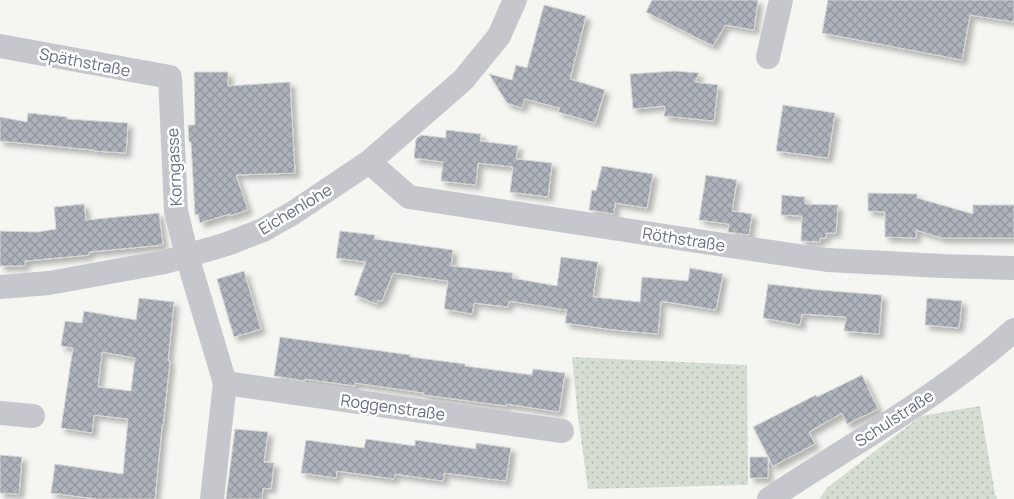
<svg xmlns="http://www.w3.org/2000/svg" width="1014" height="499" font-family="Manrope,sans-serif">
  <defs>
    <pattern id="grass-dots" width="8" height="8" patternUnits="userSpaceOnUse" patternTransform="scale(1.25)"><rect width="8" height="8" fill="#d5ddd3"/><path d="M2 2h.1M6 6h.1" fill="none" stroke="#b0b7b1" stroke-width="1.8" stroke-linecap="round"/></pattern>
    <pattern id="building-cross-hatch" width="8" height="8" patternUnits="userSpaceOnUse" patternTransform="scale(1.25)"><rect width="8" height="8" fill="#aeb3bb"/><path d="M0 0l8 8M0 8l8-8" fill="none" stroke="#91969e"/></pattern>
    <filter id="shadow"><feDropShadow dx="4.5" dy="4.5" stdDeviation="2.5" flood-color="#0004"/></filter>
  </defs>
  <rect width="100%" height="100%" fill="#f5f6f2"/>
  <path fill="url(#grass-dots)" d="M572 357 747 365 748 485 588 489 578 417Z
    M980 406 995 494 997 499H819L828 487 921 416Z"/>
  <path fill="url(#building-cross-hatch)" stroke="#d7d7d5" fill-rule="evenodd" filter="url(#shadow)" d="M652 0H758L754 30 725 25 713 46 646 12Z
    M828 0H1014V22L970 15 962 60 822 33Z
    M544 5 586 16 570 79 605 90 595 123 558 112 560 108 525 99 522 108 507 103 489 74 512 80 516 65 527 68Z
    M675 71 699 73 695 82 718 85 714 121 664 116 665 106 633 109 630 74Z
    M194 72H228V86L290 82 295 173 236 175 248 210 229 216V214L200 223 198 214 195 215 191 142H189L188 125H195Z
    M783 105 835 113 828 158 776 151Z
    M28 113 67 117V119L128 123 126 153 94 151V150L0 141V117L27 122Z
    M446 130 481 134 480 141 518 146 516 159 552 163 548 197 510 192 513 167 478 163 476 185 441 181 443 162 414 158 416 139 421 135 446 138Z
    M602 166 653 174 647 208 615 203 614 214 589 210 592 190 596 191Z
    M706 175 737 180 732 211 752 214 749 235 728 232 729 224 699 220Z
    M868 193 917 194V198L973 214V205H1014V238H942L916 230V238L885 237V212L868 211Z
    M782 195 805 197V204L838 205 836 233H826V238H820V242L801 241 802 216 781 215Z
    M84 204 86 220 159 213 163 245 89 252V255L25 261V266H0V231L37 232 56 229 54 207Z
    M340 231 375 235 374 239 453 250 451 266 513 273 512 278 557 286 561 257 598 262 593 297 640 302 642 277 688 281 690 268 723 274 716 310 661 301 658 334 614 330 565 323 567 310 509 301 508 307 474 303 472 314 444 309 448 281 393 273 382 301 378 300 377 304 354 295 366 262 336 258Z
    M244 271 261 329 234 337 217 279Z
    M768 284 819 290 882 295 879 334 844 331 846 317 802 314 800 325 763 318Z
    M139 298 174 302 168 361H170L163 426H162L155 499H97L51 493 55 464 123 474 128 419 94 415 92 433 61 428 73 348 61 346 65 321 82 323 84 311 136 320ZM102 352 135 358 131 391 98 387Z
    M927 298 962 301 959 328 925 325Z
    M280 337 410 355V357L465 364V366L532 375 533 369 565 373 559 412 506 404V406L424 395V393L355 383V386L305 379V381L274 376Z
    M862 375 878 409 847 424 842 413 809 432 815 444 773 466 753 427 816 395 817 397Z
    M235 429 268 432 264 462 274 463 271 489 263 488 262 499H226Z
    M366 439 415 446V440L476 449V443L511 448 506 481 444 473 443 481 395 474 394 479 337 471 336 478 301 473 306 440 364 448Z
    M0 455 22 457 19 494 0 493Z
    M750 457H768V478H750Z"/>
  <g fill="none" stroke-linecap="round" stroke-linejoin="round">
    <path stroke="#c6c7cc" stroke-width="24" d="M0 46 170 77 176 211 187 256 225 383 562 431
      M768 57 781 0
      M369 162 409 197 724 245 827 260 943 266 1014 268
      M0 287 49 283 165 262 227 244 263 230 293 213 369 162 463 80 499 36 515 0
      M0 413 33 416
      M212 499 225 383
      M769 499C851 444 940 397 1014 330"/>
  </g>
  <g text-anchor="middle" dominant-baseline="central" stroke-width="5" stroke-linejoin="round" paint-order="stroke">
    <g font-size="16" fill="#646d84" stroke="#fff">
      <text transform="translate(85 62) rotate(11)">Späthstraße</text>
      <text transform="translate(174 167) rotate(-93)">Korngasse</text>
      <text transform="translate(295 209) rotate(-31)">Eichenlohe</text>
      <text transform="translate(684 239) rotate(9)">Röthstraße</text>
      <text transform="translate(393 407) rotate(8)">Roggenstraße</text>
      <text transform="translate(894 418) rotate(-33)">Schulstraße</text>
    </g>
  </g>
</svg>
